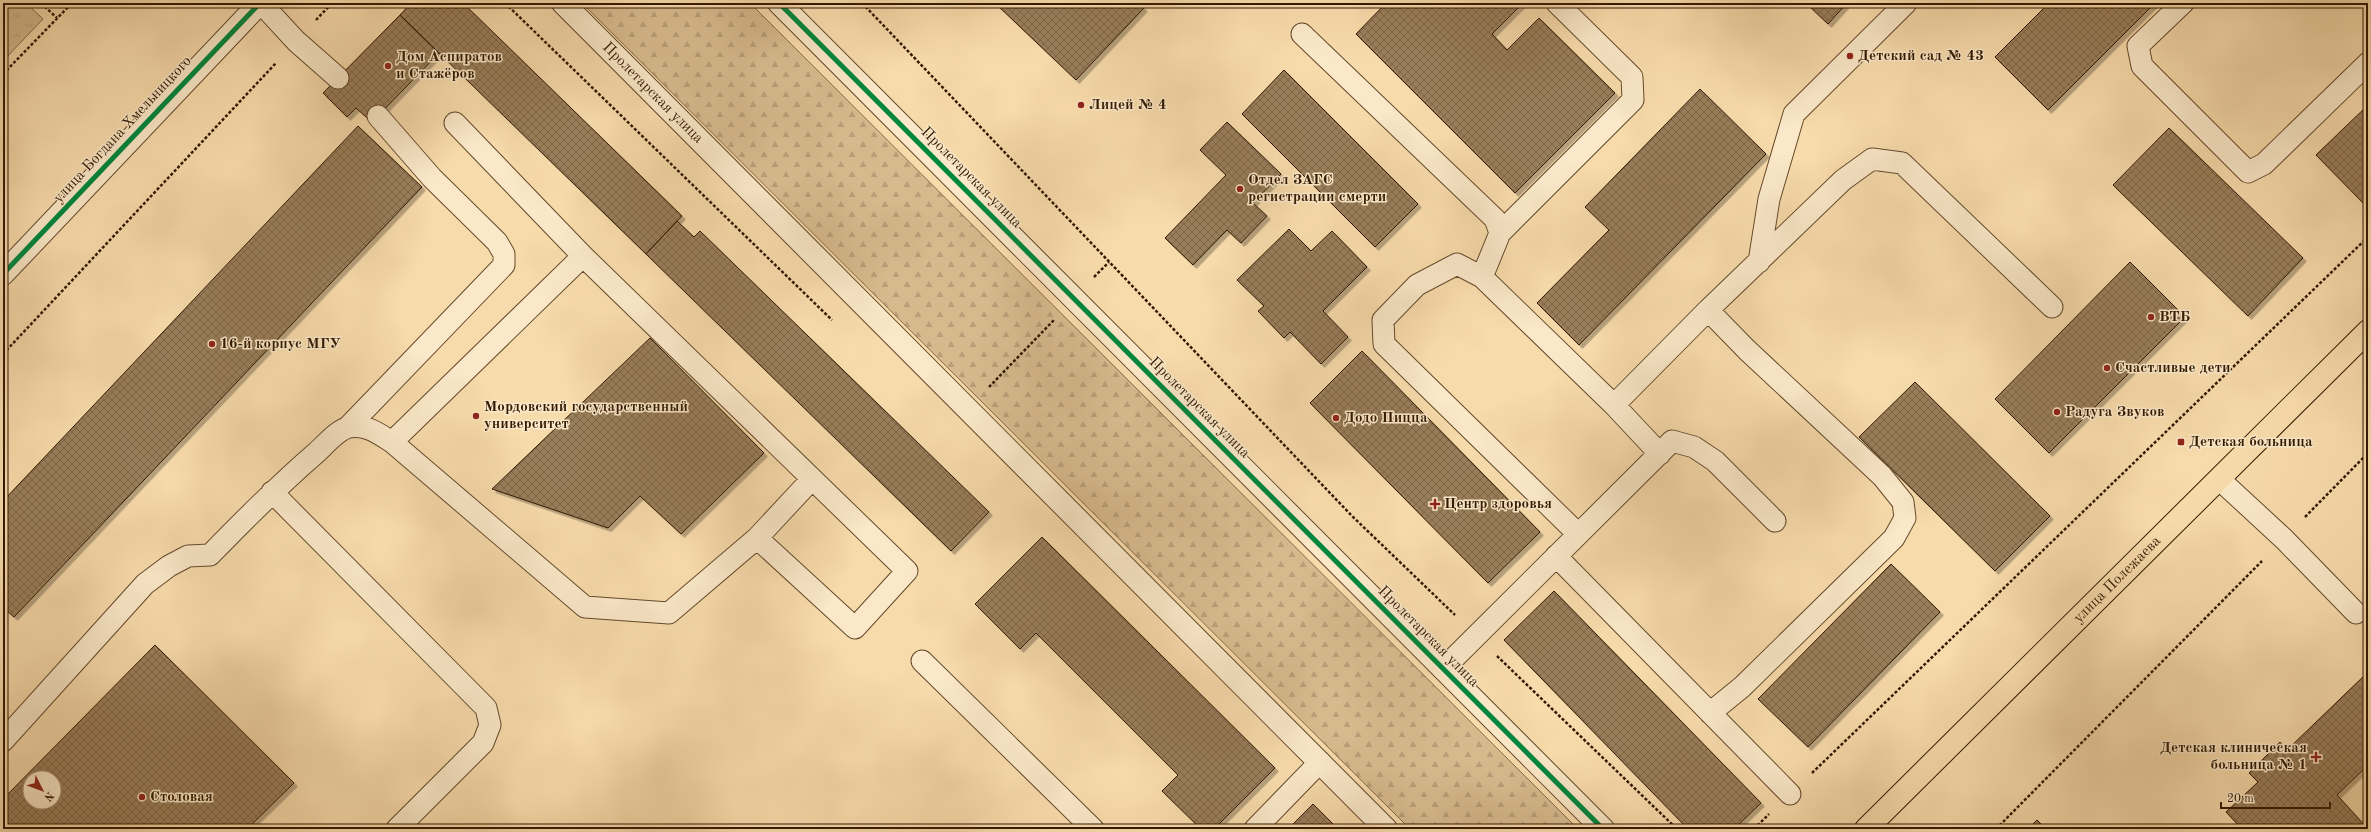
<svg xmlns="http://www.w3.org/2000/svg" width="2371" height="832" font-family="'Old Standard TT',serif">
  <defs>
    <pattern id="grass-tufts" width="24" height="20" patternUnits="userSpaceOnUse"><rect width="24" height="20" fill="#d6ba8e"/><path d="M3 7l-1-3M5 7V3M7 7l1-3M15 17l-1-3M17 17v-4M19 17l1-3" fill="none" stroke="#b89f79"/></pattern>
    <pattern id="forest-firs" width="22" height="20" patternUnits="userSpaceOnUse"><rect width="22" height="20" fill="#d6ba8e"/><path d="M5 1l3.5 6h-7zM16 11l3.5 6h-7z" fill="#b89f79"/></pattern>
    <pattern id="building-cross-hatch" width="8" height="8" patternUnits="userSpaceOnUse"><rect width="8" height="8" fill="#997e5a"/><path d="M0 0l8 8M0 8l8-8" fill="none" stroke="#7d6648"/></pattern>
    <filter id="shadow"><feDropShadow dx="3.5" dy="3.5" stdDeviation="0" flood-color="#0004"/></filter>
  </defs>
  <rect width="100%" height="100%" fill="#f8dbab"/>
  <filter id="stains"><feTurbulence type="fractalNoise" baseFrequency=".005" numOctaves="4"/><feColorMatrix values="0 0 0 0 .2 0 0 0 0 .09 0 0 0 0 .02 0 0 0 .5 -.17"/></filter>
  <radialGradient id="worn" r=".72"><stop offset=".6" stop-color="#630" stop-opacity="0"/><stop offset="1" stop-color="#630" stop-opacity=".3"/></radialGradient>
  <path fill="url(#grass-tufts)" stroke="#846a48" d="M3 3H26L43 19 3 61Z"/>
  <path fill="url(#forest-firs)" stroke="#846a48" d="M582 3H750L1578 829H1410Z"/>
  <path fill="url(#building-cross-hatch)" stroke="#321902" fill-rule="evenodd" filter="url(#shadow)" d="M411 3H463L682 216 646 254 400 15Z
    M995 3H1138L1144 8 1076 80Z
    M1386 3H1523L1492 34 1507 50 1539 18 1615 93 1515 193 1356 34Z
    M1806 3H1847L1828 24Z
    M2049 3H2155L2048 110 1995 57Z
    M400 15 439 53 372 122 356 108 347 117 323 93Z
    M1284 70 1418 204 1375 247 1242 114Z
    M1700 89 1766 154 1579 345 1537 303 1609 230 1585 207Z
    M2368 105V208L2316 155Z
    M1227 122 1281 174 1253 203 1267 216 1241 243 1227 230 1193 265 1165 238 1226 175 1200 150Z
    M358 126 422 187 14 617 3 607V501Z
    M2169 128 2303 258 2248 316 2113 185Z
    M677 221 694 237 700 231 989 512 951 551 646 254Z
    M1289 229 1311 251 1332 231 1367 267 1323 311 1348 337 1321 364 1290 332 1284 338 1258 311 1264 306 1237 280Z
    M2130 262 2185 317 2049 453 1995 399Z
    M650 338 764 453 681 534 640 496 608 528 492 489Z
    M1362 351 1540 532 1488 583 1310 403Z
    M1915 382 2050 516 1995 571 1859 437Z
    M1042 537 1275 768 1214 829H1201L1162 791 1178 775 1036 633 1020 649 975 604Z
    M1891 564 1940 612 1808 747 1758 699Z
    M1554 591 1761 803 1734 829H1688L1504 640Z
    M155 645 294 783 247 829H9L3 823V799ZM30 778H54V802H30Z
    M2368 672V765L2337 795 2368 829H2242L2226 812 2258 782 2249 773 2280 742 2287 750Z
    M1313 804 1338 829H1288Z
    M2037 820 2046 829H2028Z"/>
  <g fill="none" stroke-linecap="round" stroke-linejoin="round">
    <g stroke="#644a2c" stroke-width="23">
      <path id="service" d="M261 3 296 41 338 78
        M2183 3 2138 46 2142 66 2248 172 2264 164 2368 63
        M1302 34 1495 219 1500 233 1482 277
        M1500 233 1633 100 1632 77 1557 3
        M583 256 907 571 855 628 757 538 812 479
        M1759 262 1769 199 1794 114 1906 3
        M1708 310 1843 180 1872 159 1902 163 2052 307
        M1614 405 1708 310 1747 350 1882 476 1903 502 1905 518 1894 538 1742 687 1710 713
        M348 427 504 265V254L497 242 432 178 378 116
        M392 442 585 607 669 613 757 538
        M2219 479 2284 539 2356 613
        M272 492 486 708 490 725 483 743 397 829
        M1578 534 1384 344 1383 320 1417 285 1457 264 1482 277 1614 405 1660 454
        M1556 556 1790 794
        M922 661 1093 829
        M1443 669 1672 441 1694 447 1715 461 1775 521
        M3 741 145 584 169 566 188 556 210 555C245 519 279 485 316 453 325 445 338 429 350 427 366 424 379 434 392 442L583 256 455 123
        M1255 829 1320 762"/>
    </g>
    <g stroke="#644a2c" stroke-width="24">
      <g id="minor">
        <path id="s1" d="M563 3 1386 829"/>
        <path d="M779 3 1603 829"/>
        <path d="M3 274 260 3"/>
      </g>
    </g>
    <g stroke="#321902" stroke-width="24">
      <g id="primary">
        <path id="s2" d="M1866 829 2368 331"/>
      </g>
    </g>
    <path stroke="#321902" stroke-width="2.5" stroke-dasharray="3 2" stroke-linecap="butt" d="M41 3 57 18
      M505 3 832 320
      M862 3 1352 516 1455 615
      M316 20 332 3
      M3 74 72 3
      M1094 277 1109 262
      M3 354 276 63
      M989 387 1054 320
      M2305 517 2368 453
      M1497 656 1677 829
      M1812 773 2368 237
      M1754 829 1769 814
      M1996 829 2262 561"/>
    <use href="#service" stroke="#fae8c8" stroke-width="21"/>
    <use href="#minor" stroke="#fae8c8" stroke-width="22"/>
    <use href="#primary" stroke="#f8dbab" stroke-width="22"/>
    <g stroke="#fae8c8" stroke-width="8">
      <path id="cycleway" d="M779 3 1603 829
        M3 274 260 3"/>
    </g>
    <use href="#cycleway" stroke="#00873e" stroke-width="5"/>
  </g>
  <g fill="#8f2418" stroke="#fae8c8" stroke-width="1.5">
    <circle cx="1850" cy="56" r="4"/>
    <circle cx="388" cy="66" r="4"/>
    <circle cx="1081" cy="105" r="4"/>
    <circle cx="1240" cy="189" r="4"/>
    <circle cx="2151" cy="317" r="4"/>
    <circle cx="212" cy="344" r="4"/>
    <circle cx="2107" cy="368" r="4"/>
    <circle cx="2057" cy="412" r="4"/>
    <circle cx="476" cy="416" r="4"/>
    <circle cx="1336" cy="418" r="4"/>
    <rect x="2177" y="438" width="8" height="8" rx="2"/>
    <path d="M1433 498h4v4h4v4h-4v4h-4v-4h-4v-4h4z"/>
    <path d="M2314 751h4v4h4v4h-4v4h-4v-4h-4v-4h4z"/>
    <circle cx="142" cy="797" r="4"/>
  </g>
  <g text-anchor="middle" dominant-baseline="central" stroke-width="3" stroke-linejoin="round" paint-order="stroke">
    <g font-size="15" font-weight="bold" fill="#321902" stroke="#fae8c8" text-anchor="start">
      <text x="1858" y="56">Детский сад № 43</text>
      <text x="396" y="57">Дом Аспиратов<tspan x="396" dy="17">и Стажёров</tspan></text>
      <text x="1089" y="105">Лицей № 4</text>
      <text x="1248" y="180">Отдел ЗАГС<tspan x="1248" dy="17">регистрации смерти</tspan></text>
      <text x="2159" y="317">ВТБ</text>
      <text x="220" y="344">16-й корпус МГУ</text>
      <text x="2115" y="368">Счастливые дети</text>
      <text x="484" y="407">Мордовский государственный<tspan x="484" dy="17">университет</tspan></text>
      <text x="2065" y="412">Радуга Звуков</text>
      <text x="1344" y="418">Додо Пицца</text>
      <text x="2189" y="442">Детская больница</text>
      <text x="1444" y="504">Центр здоровья</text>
      <text x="2307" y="748" text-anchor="end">Детская клиническая<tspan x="2307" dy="17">больница № 1</tspan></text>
      <text x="150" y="797">Столовая</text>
    </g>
    <g font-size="15" fill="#321902" stroke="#fae8c8">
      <text stroke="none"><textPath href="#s1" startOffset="127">Пролетарская улица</textPath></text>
      <text transform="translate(123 130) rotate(-47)">улица Богдана Хмельницкого</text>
      <text transform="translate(971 178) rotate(45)">Пролетарская улица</text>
      <text transform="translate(1199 408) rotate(45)">Пролетарская улица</text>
      <text stroke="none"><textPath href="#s2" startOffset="354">улица Полежаева</textPath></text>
      <text transform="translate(1428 637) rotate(45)">Пролетарская улица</text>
    </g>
  </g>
  <rect width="2371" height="832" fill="none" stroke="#f8dbab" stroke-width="16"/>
  <rect x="4" y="4" width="2363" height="824" fill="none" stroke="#321902" stroke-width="2"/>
  <rect x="8" y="8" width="2355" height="816" fill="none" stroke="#321902"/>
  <g transform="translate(42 790) rotate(132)"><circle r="19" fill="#fae8c8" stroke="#aa9579"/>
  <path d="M0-3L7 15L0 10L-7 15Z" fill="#8f2418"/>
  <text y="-6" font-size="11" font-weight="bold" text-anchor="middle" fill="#321902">N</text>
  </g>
  <path d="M2221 802v6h109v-6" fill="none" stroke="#321902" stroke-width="2"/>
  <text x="2227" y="802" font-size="12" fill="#321902" stroke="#fae8c8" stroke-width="3" paint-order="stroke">20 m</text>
  <rect width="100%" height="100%" filter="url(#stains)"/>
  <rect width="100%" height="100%" fill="url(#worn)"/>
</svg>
